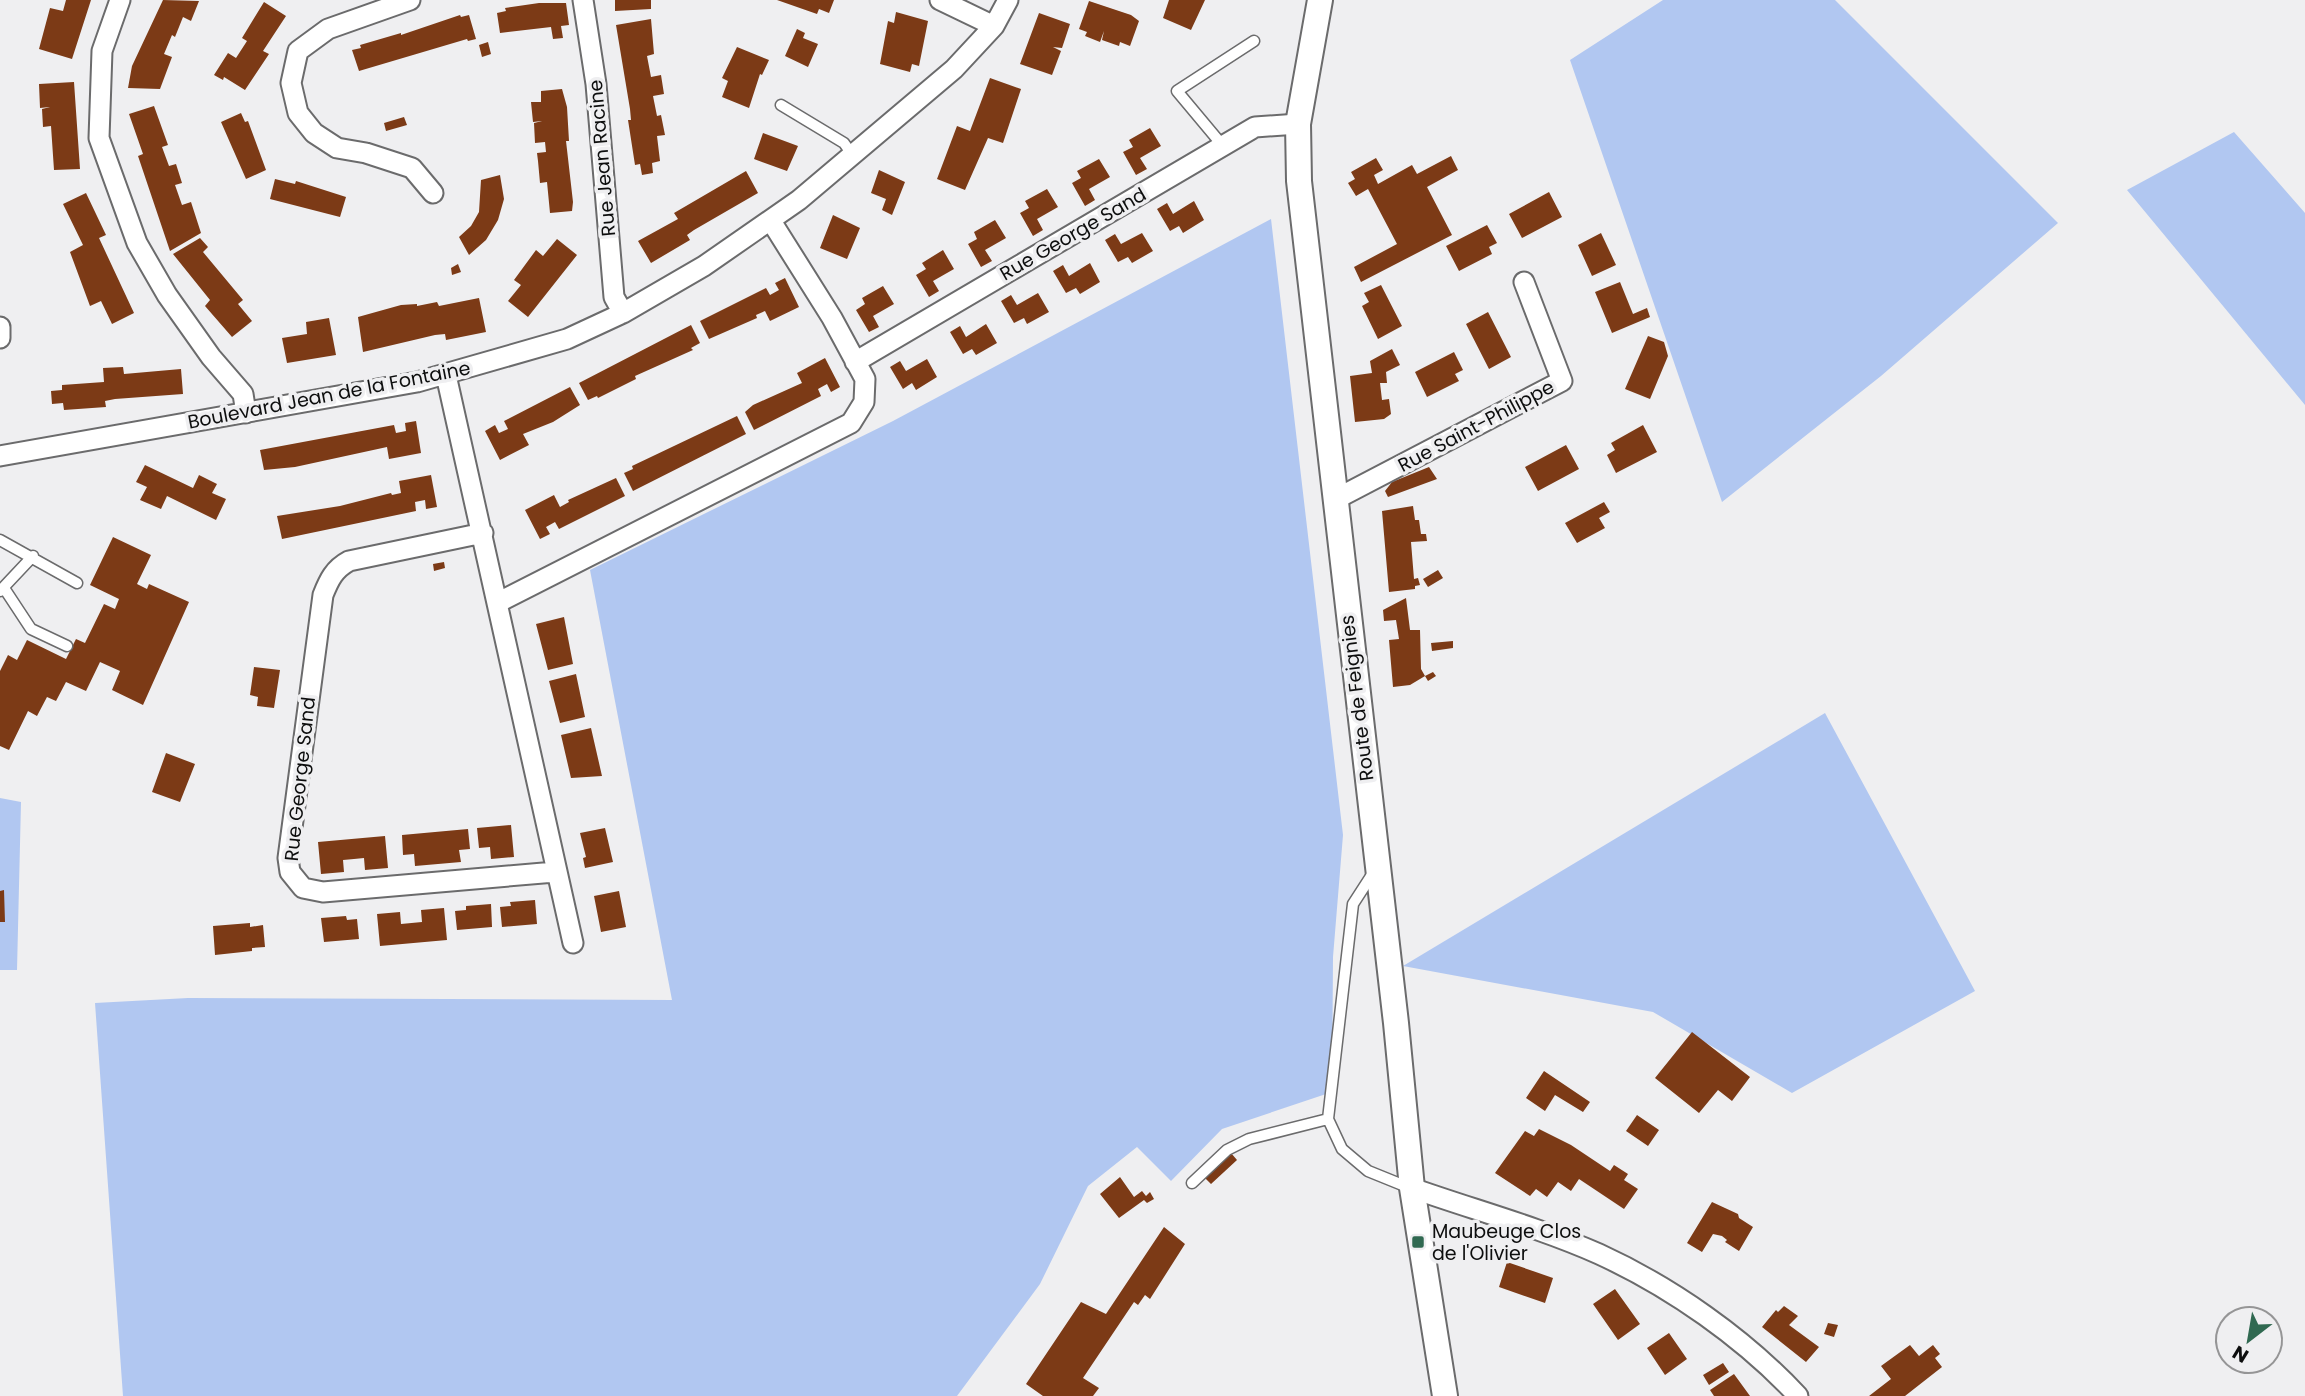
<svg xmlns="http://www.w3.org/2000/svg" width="2305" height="1396" font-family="Poppins,sans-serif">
  <rect width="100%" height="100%" fill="#efeff1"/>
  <path fill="#b1c7f1" d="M1663 0H1835L2058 223 1881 376 1722 502 1570 60Z
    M2234 132 2305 213V405L2127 190Z
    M1271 219 1343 835 1333 957 1332 1092 1222 1129 1171 1181 1137 1147 1088 1186 1040 1284 957 1396H123L95 1003 188 998 672 1000 590 570 893 421Z
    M1825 713 1975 991 1792 1093 1653 1012 1403 966Z
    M0 798 21 802 17 970H0Z"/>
  <path fill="#7c3a16" d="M66 0H91L72 59 39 49 50 8 63 11Z
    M163 0 199 1 191 21 183 17 175 37 172 35 164 54 172 57 160 89 128 88 132 66Z
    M615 0H651V9L615 11Z
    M777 0H834L829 13 819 9 817 14Z
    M1169 0H1205L1191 30 1163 18Z
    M1089 1 1131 15 1139 21 1130 46 1120 42 1119 46 1102 40 1104 31 1100 42 1085 36 1087 32 1079 29Z
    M264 2 286 16 263 51 269 54 245 90 224 77 223 80 214 75 228 53 236 58 247 41 242 38Z
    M539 3H566L569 25 561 26 563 38 553 39 551 27 500 33 497 13 506 11 505 8Z
    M896 12 928 21 919 66 912 64 910 72 880 64 888 21 894 23Z
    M1039 13 1070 24 1062 48 1053 47 1061 51 1052 75 1020 64Z
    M460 15 461 17 469 15 476 39 468 41 467 39 359 71 352 50 361 48 360 45 401 33V35Z
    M651 19 654 54 647 56 651 77 661 75 664 94 653 96 657 116 661 115 665 135 657 136 660 161 652 163 653 173 642 175 640 164 635 165 628 120H631L630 109 616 25Z
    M797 29 805 33 803 38 818 44 808 67 785 56Z
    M488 42 491 54 482 57 479 45Z
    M737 47 769 60 762 75 760 74 749 108 722 97 728 81 722 78Z
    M990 78 1021 89 1003 143 988 138 965 190 937 179 957 126 970 131Z
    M74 82 80 169 54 170 51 126 43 127 42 109 50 107 40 108 39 84Z
    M562 89 567 107 569 141H566L573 202 572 211 550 213 547 182 540 183 538 161 537 153 546 152 545 142 535 143 534 123 542 121 533 122 531 102H541V91Z
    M154 106 168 145 162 147 169 166 176 164 182 183 175 185 182 205 191 202 201 233 170 251 138 156 143 154 129 114Z
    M241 113 245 122 248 121 266 170 246 179 221 122Z
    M404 117 407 125 386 131 384 123Z
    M1150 128 1161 146 1140 158 1147 169 1136 175 1123 152 1133 147 1129 140Z
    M763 133 798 146 787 171 754 159Z
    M1451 156 1458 170 1427 187 1452 235 1361 282 1354 267 1397 244 1368 189 1356 196 1348 183 1355 179 1351 172 1376 158 1383 170 1374 175 1378 184 1412 165 1417 174Z
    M1099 159 1110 177 1089 189 1095 200 1085 206 1072 183 1081 178 1077 171Z
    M879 170 905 182 892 215 882 210 886 199 871 193Z
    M746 171 758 193 694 230 687 235 690 240 651 263 638 241 678 219 674 213Z
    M500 175 504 199 498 220 486 240 469 255 459 237 471 226 479 212 481 180Z
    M275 179 295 184 296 181 346 197 340 217 270 199Z
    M1047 189 1058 207 1037 219 1043 230 1033 236 1020 213 1029 208 1025 201Z
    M1549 192 1562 217 1522 238 1509 214Z
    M86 193 106 235 99 238 134 313 112 324 101 301 90 306 70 252 83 245 63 204Z
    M1194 201 1204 220 1183 233 1179 226 1170 231 1157 209 1167 203 1173 214Z
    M833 215 860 228 847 259 820 248Z
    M995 220 1006 238 985 250 992 261 981 267 968 244 977 239 974 232Z
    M1487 225 1497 243 1489 247 1492 254 1459 271 1446 246Z
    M1142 233 1153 251 1132 263 1128 257 1118 262 1105 240 1115 234 1121 244Z
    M1601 233 1616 265 1592 276 1578 245Z
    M200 238 208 247 203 252 243 300 238 304 252 321 232 337 205 306 210 300 173 254Z
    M557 239 577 255 528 317 508 301 521 285 514 280 536 250 543 256Z
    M943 250 954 269 933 281 939 291 929 297 916 275 926 269 922 263Z
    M1090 263 1100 282 1080 294 1076 288 1066 293 1053 271 1063 265 1069 276Z
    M458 264 461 272 452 275 451 268Z
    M785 278 799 307 770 321 765 311 756 315 757 318 709 339 700 321 766 288 770 295 779 290 775 283Z
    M1620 282 1633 314 1647 308 1650 317 1612 333 1595 292Z
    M1381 285 1402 326 1378 339 1362 306 1369 302 1364 293Z
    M883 286 894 304 873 316 879 327 869 332 856 310 865 304 862 298Z
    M1038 293 1049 312 1027 324 1024 318 1014 323 1001 301 1011 295 1017 305Z
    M479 298 486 332 446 340 445 334 435 335 363 352 358 317 401 305 417 304V306L437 302 439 306Z
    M1488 312 1511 357 1489 369 1466 324Z
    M329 318 336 355 287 363 282 338 307 334 306 322Z
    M986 324 997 343 976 355 972 349 963 354 950 332 960 326 966 337Z
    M691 325 700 343 691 348 693 350 635 376 636 379 598 398 597 396 588 400 579 383Z
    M1648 336 1664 342 1668 356 1650 399 1625 389Z
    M1392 349 1400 365 1386 372 1387 383H1380L1382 400 1389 399 1391 414 1384 419 1355 422 1350 376 1372 373 1370 361Z
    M1454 352 1463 370 1455 374 1459 381 1427 397 1415 372Z
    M825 358 840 387 831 392 827 384 818 389 821 396 754 430 745 412 753 405 802 383 797 373Z
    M927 359 937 377 916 390 912 383 903 389 890 367 900 361 906 371Z
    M123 367 124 374 181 369 183 394 115 399 105 401 106 407 64 410 63 403 52 404 51 391 62 390V385L104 382 103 368Z
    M570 387 580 405 553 422 523 434 529 445 500 460 485 431 495 425 499 433 508 429 504 421Z
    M737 416 746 434 633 491 624 473 633 469 632 466Z
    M416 421 421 453 389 459 387 447 295 467 264 470 260 450 394 425 396 433 406 431 405 423Z
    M1643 425 1657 452 1616 473 1607 455 1615 450 1611 443Z
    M1566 445 1579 469 1538 491 1525 467Z
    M145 465 193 488 199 475 217 484 212 493 226 499 216 520 167 496 161 509 140 500 147 487 136 482Z
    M1429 467 1437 479 1388 497 1385 491 1392 482Z
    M431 475 437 507 426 509 425 500 415 502 416 511 282 539 277 516 340 506 391 493 392 495 401 493 399 481Z
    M616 478 625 496 559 529 555 522 546 527 550 534 540 539 525 510 554 495 560 507 569 502 568 500Z
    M1604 502 1610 512 1599 518 1605 528 1577 543 1565 523Z
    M1413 506 1415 520H1419L1421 534H1426L1427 541 1411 542 1414 579 1418 578 1420 585 1415 586V589L1389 592 1382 511Z
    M113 537 151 555 137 584 147 589 149 584 189 602 143 705 112 690 120 671 100 662 86 691 66 682 56 701 47 697 37 716 28 711 9 750 0 746V671L8 655 17 660 27 640 66 659 76 639 85 643 104 604 115 609 119 599 90 585Z
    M444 562 445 568 434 571 433 564Z
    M1438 570 1443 578 1428 587 1423 579Z
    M1406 598 1410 630H1420L1421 669 1425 676 1410 685 1393 687 1389 640 1399 639 1396 620 1384 621 1383 610Z
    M564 617 573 664 548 670 536 624Z
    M1453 641V648L1432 651 1431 643Z
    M254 667 280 670 274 708 257 706 258 697 250 695Z
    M1433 672 1436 676 1428 681 1425 676Z
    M576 674 585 717 560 723 549 681Z
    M591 728 602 776 571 778 561 735Z
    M166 753 195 764 180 802 152 792Z
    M511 825 514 857 491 859 490 847 479 848 477 828Z
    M605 828 613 862 585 868 583 858 586 857 580 833Z
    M468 829 470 849 459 850 461 862 415 866 414 854 403 855 402 835Z
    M385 836 388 868 365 870 364 858 354 859 343 860 344 872 321 874 318 842Z
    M4 890 5 922H0V891Z
    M619 891 626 927 601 932 594 896Z
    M535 900 537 924 502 927 500 907 511 906 510 902Z
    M491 904 492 927 457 930 455 911 466 910V906Z
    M444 908 447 940 380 946 377 914 400 912 401 924 422 922 421 910Z
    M346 916 347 920 357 919 359 939 324 942 321 918Z
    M250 923V927L263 925 265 947 252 948V951L215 955 213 926Z
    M1692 1032 1750 1077 1732 1101 1718 1090 1699 1113 1655 1078Z
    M1544 1071 1590 1102 1583 1112 1555 1095 1545 1111 1526 1098Z
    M1637 1115 1659 1130 1648 1146 1626 1131Z
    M1539 1129 1571 1145 1610 1171 1614 1165 1628 1174 1624 1180 1638 1189 1624 1209 1579 1179 1571 1191 1558 1182 1547 1197 1536 1189 1530 1196 1495 1173 1525 1131 1534 1136Z
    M1231 1153 1237 1160 1211 1184 1204 1177Z
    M1120 1177 1134 1197 1142 1191 1146 1196 1150 1192 1154 1199 1147 1203 1144 1200 1119 1218 1100 1194Z
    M1712 1202 1738 1214 1739 1218 1753 1227 1739 1251 1725 1242 1727 1240 1722 1236 1713 1234 1702 1252 1687 1243Z
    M1164 1227 1185 1244 1150 1299 1145 1295 1138 1305 1134 1302 1083 1378 1099 1388 1093 1396H1043L1026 1384 1081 1302 1106 1314Z
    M1507 1262 1553 1278 1545 1303 1499 1287Z
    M1615 1289 1640 1324 1618 1340 1593 1304Z
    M1784 1306 1798 1316 1789 1325 1819 1347 1806 1362 1762 1327 1776 1310 1778 1312Z
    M1828 1323 1838 1325 1834 1337 1824 1334Z
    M1669 1333 1687 1359 1665 1375 1647 1348Z
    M1910 1345 1919 1356 1933 1345 1940 1354 1935 1358 1942 1367 1905 1396H1869L1891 1379 1881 1366Z
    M1723 1363 1729 1372 1709 1385 1703 1375Z
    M1734 1374 1750 1396H1714L1710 1390Z"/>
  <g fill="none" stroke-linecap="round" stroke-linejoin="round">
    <g stroke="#6b6b6c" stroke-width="13">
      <path id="service" d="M781 105 844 143 851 153
        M1223 146 1177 91 1254 41
        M0 540 77 583
        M4 588 31 629 67 646
        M0 591 33 556
        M1375 870 1353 904 1328 1119 1342 1149 1368 1171 1410 1188
        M1192 1183 1227 1150 1249 1139 1328 1119"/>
    </g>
    <g stroke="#6b6b6c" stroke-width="23">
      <path id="minor" d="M120 0 102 51 99 138 137 243 167 295 211 357 243 394 246 413
        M410 0 328 29 298 51 291 83 298 113 314 133 337 148 366 153 412 168 433 193
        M583 0 596 84 614 297 623 313
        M940 0 994 26
        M0 327V338
        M855 362 1255 127 1298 124
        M446 375 573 943
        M0 456 417 382 567 339 623 313 704 266 799 200 954 69 994 26 1008 0
        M1334 500 1562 381 1524 282
        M483 533 349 561C334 569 329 580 323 595L288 858 290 872 303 888 323 892 555 872
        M497 603 851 423 864 402 865 379 832 318 771 221
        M1412 1188C1474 1210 1538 1227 1599 1254 1671 1287 1744 1338 1798 1396"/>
    </g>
    <g stroke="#6b6b6c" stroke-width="28">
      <path id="tertiary" d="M1320 0 1298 124 1299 181 1396 1023 1412 1188 1445 1396"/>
    </g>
    <use href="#service" stroke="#fff" stroke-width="10"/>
    <use href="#minor" stroke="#fff" stroke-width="19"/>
    <use href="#tertiary" stroke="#fff" stroke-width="24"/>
  </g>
  <rect fill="#306951" stroke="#efeff1" stroke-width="2.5" x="1411" y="1235" width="14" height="14" rx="3.5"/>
  <g text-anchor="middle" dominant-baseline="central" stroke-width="7" stroke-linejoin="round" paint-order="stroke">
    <g font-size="19" fill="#0d0e0e" stroke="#efeff1">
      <text transform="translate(602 158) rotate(-95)">Rue Jean Racine</text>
      <text transform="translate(1073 234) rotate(-30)">Rue George Sand</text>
      <text transform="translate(329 395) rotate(-11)">Boulevard Jean de la Fontaine</text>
      <text transform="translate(1476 426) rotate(-28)">Rue Saint-Philippe</text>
      <text transform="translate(1357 698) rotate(-97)">Route de Feignies</text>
      <text transform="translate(300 779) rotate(-84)">Rue George Sand</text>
    </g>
    <g font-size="19" fill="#0d0e0e" stroke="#efeff1" text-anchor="start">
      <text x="1432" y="1231">Maubeuge Clos<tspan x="1432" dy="22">de l'Olivier</tspan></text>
    </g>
  </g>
  <g transform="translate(2249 1340) rotate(211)"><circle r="33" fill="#efeff1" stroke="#959596" stroke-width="2"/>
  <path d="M0-5L12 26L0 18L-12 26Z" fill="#306951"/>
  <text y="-10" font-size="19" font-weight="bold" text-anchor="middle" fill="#0d0e0e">N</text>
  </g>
</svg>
